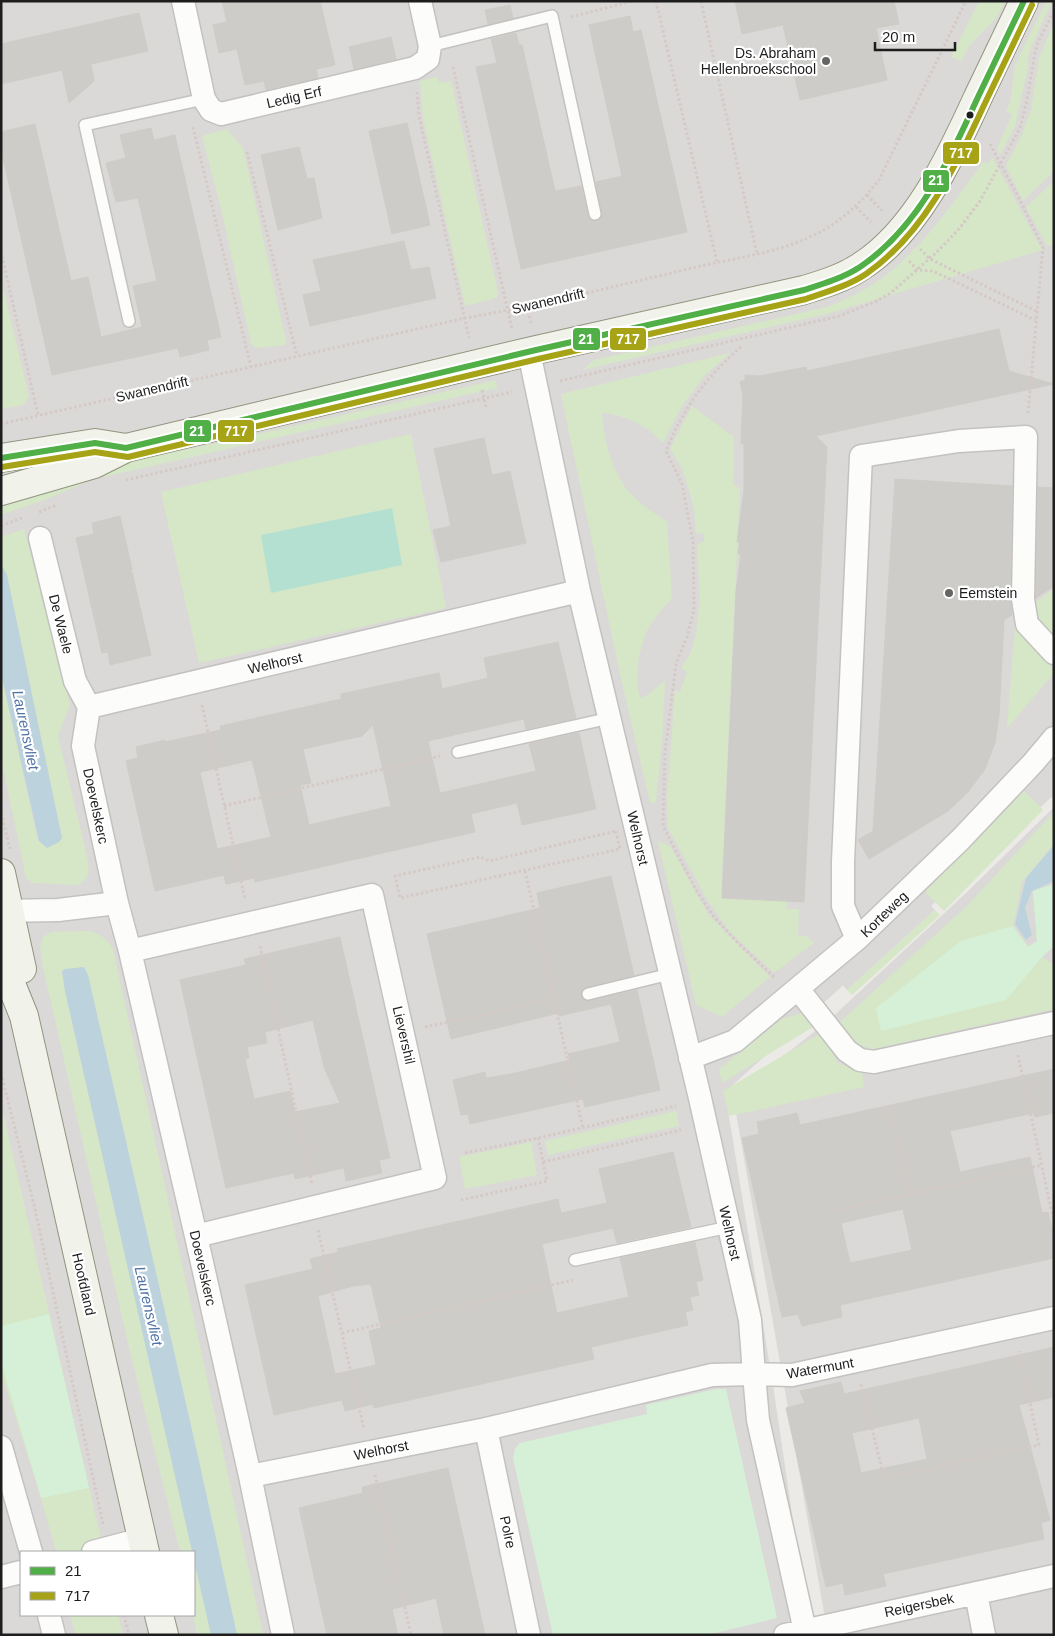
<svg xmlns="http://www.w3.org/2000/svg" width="1055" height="1636" font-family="Arial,sans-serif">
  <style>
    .residential { fill: #dbd9d7; fill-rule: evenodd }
    .religious { fill: #dad9d7 }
    .grass { fill: #d5e7c6 }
    .park { fill: #d5f0d7 }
    .pitch { fill: #b4e0d1 }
    .water { fill: #bcd3dd }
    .building { fill: #ceccc9; stroke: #cfccc7; fill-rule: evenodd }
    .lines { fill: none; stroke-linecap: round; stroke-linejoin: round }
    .lane-casing { stroke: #c3c2c0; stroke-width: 14 }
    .street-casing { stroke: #c3c2c0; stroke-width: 25 }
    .secondary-casing { stroke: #91947f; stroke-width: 30 }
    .path { stroke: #d5c9c6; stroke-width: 3; stroke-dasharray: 2.5 2.5; stroke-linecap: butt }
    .lane { stroke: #fcfcfb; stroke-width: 11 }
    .street { stroke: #fcfcfb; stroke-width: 22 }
    .secondary { stroke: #f1f2ea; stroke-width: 28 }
    .bus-1-casing { stroke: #fff; stroke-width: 10 }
    .bus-2-casing { stroke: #fff; stroke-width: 10 }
    .bus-1 { stroke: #50af46; stroke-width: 6 }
    .bus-2 { stroke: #a6a317; stroke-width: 6 }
    .poi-dot { fill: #656563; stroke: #fff; stroke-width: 2 }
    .bus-dot { fill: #1d1d1d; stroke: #fff; stroke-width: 2 }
    .labels { text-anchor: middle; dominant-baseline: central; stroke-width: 4.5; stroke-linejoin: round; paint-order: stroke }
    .poi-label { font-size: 14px; fill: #1d1d1d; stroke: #fff; text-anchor: end }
    .street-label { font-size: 14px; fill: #1d1d1d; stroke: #fff }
    .water-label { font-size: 15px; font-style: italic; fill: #5074a6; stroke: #fff }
    .line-badge { stroke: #fff; stroke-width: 2 }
    .badge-label { font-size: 14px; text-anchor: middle; font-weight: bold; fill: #fff }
  </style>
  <rect width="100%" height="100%" fill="#eceae6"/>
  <path class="residential" d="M1 1H1054V795L725 1092 773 1385 810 1635H1ZM21 1552H194V1615H21Z
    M1054 807V1635H828L733 1096 829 1020 966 893Z"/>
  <path class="religious" d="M941 457 1016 459V480L995 744 983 767 868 856 856 837 873 474Z
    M1054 756V790L1040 807 1025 791Z
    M922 896 935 910 847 990 835 976Z"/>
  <path class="grass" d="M979 1H1005L997 17 970 45 961 61 951 57Z
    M1046 1H1052L1032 45 1028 57V68L1015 126 1000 155 997 148 1012 115 1006 111 1010 103 1015 65Z
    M1054 22V171L1023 201 1006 166 1021 137 1031 110 1039 58Z
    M436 77 440 83 451 81 498 292 497 297 493 299 465 306 423 118 420 81Z
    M227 129 243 148 286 341 285 345 256 348 251 344 222 213 202 136Z
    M992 157 1042 250 830 313 582 370 594 360 827 307C846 299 865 291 881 279 922 248 954 203 983 162L988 164Z
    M1054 181V244L1047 246 1026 207Z
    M1 280 29 396 23 405 1 409Z
    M730 353 705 375 682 406 663 443C647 425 625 415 602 413 604 439 610 465 625 487 634 500 654 513 667 522L672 598C663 608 654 617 648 629 640 644 632 683 641 698L647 695 665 681 662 741 656 802 650 803 620 674 561 394Z
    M496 380 497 388 94 479 44 500 1 515V500L95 469 295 426Z
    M692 406 734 437 733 485 740 488 721 898 787 901V909H799L798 936H806L814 943 774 973 730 932 708 901 668 828 667 800 675 690 680 692 687 672 681 668C684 663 689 657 691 651 703 618 699 579 697 545L704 541V533L696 534 694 508 682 468 670 449Z
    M411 434 446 608 199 663 161 492Z
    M24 529 70 705 58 736 88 861C89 874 89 877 79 885L32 883 26 877 1 758V673L38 841 59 842 62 838 7 575 1 564V537Z
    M1054 589V637L1035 617 1033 604Z
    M1015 626 1054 669V673L1007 728Z
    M1024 791 1043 810 944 911 925 892Z
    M1054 812V844L1022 882 1013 926 1029 947 1037 942 1033 891 1054 884V946L1042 957 1054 965V1009L873 1049 856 1044 838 1024 968 905Z
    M658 841 670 846 708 914 770 977 722 1017 696 1005Z
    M935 910 940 915 852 995 847 990Z
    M89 931C101 933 107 940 113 949L263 1635H237L199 1461 88 975 62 971 65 991 193 1552H180L130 1352 43 967 40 948 43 937 52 932Z
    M801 1013 815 1021 816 1025 722 1083 719 1069 782 1019Z
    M821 1033 838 1063 862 1072 864 1087 729 1116 723 1091Z
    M1 1104 7 1130 104 1552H56L41 1498 1 1371Z
    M676 1111 679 1126 548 1155 545 1141Z
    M531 1142 537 1175 465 1189 459 1157Z
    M194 1556 209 1624 211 1635H197L193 1615Z
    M70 1615H118L123 1635H76Z"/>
  <path class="park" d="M1054 884V946L1042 957 1006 1000 881 1031 876 1008 961 941 1013 926 1028 947 1037 941 1033 891Z
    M49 1314 89 1488 41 1498 1 1362V1326Z
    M716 1389H726L777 1618 707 1635H553L513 1458 515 1449 520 1443 647 1414 646 1405Z"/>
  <path class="pitch" d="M392 508 402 565 271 593 261 535Z"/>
  <path class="water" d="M1 564 7 575 62 838 59 842 47 848 39 841 1 673Z
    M1054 845V881L1032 891 1025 908 1032 935 1026 940 1015 924 1026 878Z
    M84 967 88 975 199 1461 237 1635H211L65 991 62 971 65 969Z"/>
  <path class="building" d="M222 1H320L335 65 316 69 318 78 274 88 266 90 264 81 245 85 237 49 219 53 213 25 227 22Z
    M735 1H894L899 24 876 28 887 80 800 100 783 25 742 34Z
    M510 5 513 18 488 24 485 10Z
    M139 13 148 51 91 64 94 81 69 103 62 70 1 84V44Z
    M630 16 633 32 641 30 687 232 521 269 476 67 497 63 491 39 516 33 519 45H522L555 191 581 186 588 216 592 221H597L600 219 602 213 596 182 622 176 589 25Z
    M391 37 396 59 354 69 349 47Z
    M407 123 430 225 392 234 369 131Z
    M35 124 71 281 88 277 101 337 142 327 133 286 157 281 138 198 116 202 106 163 126 158 120 135 151 128 154 140 175 135 221 337 207 340 209 350 180 357 178 348 52 375 1 149V132Z
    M299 147 307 179 314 178 322 218 278 230 261 155Z
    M404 241 411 270 429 267 436 298 310 326 303 295 321 291 313 260Z
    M999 329 1009 371 1054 384 816 436 827 447 804 902 722 898 736 592 741 554H738L740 542H737L744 490V444H741L743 396 740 382 745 380V375L759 376 806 367 807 371Z
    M484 438 492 475 510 471 526 543 441 562 433 530 451 526 434 449Z
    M895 479 1012 486 1010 599 1012 615 1004 620 999 715 995 743 985 769 968 792 948 811 869 859 858 840 873 831Z
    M1038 487 1054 488V586L1036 598Z
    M120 516 132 569 130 572H132L151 655 110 665 108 652 102 653 76 538 94 534 92 523Z
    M558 642 576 718 526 729 524 719 428 741 440 793 536 771 529 744 579 733 596 809 522 825 517 803 471 814 475 832 255 882 254 878 226 884 224 875 155 891 126 761 138 758 136 747 165 740V742L221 730 220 726 341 699V694L439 673 442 689 488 678 484 658ZM373 725 391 806 309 825 300 785 311 783 303 749 362 736ZM252 760 271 837 217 849 200 772Z
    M611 876 634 975 586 987 581 991V995L583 999 589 1001 637 990 660 1090 585 1107 583 1099 470 1124 468 1114 461 1115 453 1080 485 1072 486 1078 511 1074 570 1060 568 1054 620 1042 611 1004 559 1016V1013L451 1039 427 934 540 908 537 893Z
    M340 937 390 1158 379 1160 382 1173 346 1181 344 1168 295 1179 294 1173 226 1188 180 980 246 965 244 959ZM313 1020 324 1067 340 1103 295 1112 290 1091 254 1099 245 1059 249 1058 247 1047 267 1043 265 1032Z
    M1054 1069V1113L1035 1117 1034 1113 950 1131 960 1172 1030 1157 1042 1213 1048 1212 1054 1237V1258L840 1305 842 1317 802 1326 798 1314 782 1317 742 1138 759 1134 757 1122 797 1113 800 1125ZM903 1209 912 1250 850 1263 841 1223Z
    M673 1152 691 1227 617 1243 613 1228 542 1244 557 1313 629 1297 620 1258 695 1242 703 1280 696 1282 699 1295 690 1297 693 1310 685 1312 688 1325 591 1347 594 1359 374 1408 373 1404 345 1411 342 1400 274 1415 245 1285 313 1269 310 1259 339 1252 337 1249 437 1226 558 1199 561 1213 607 1203 599 1169ZM371 1284 381 1328 369 1331 376 1365 335 1374 318 1296 353 1286Z
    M1054 1347V1397L1019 1405 1050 1520 1041 1523 1044 1539 883 1574 886 1586 845 1595 843 1583 826 1587 786 1408 805 1403 800 1391 841 1382 844 1394ZM919 1418 927 1459 861 1473 852 1433Z
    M448 1468 485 1635H444L436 1598 392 1609 398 1635H327L299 1508 363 1493 362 1487Z"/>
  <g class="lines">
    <g class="lane-casing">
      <path id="lane" d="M430 46 552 16 595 214
        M129 321 85 125 204 99
        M458 752 610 718
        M588 994 670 974
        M575 1260 729 1227"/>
    </g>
    <g class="street-casing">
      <path id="street" d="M183 1 204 99 211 110 221 114 415 68 428 59 430 46 420 1
        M40 538 75 681 89 707
        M89 707 83 746 117 903 130 951 196 1236 250 1476 283 1635
        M89 707 579 591
        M1 911 58 910 117 903
        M857 939 843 906V862L861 456 959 441 1026 437 1023 599 1027 624 1054 653
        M130 951 372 895 435 1178 196 1236
        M798 989 847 1051 860 1060 874 1062 1054 1023
        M690 1058 735 1041 857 939 960 840 1033 763 1054 738
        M486 1429 529 1635
        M1 1447 31 1552
        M250 1476 486 1429 712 1375 754 1374 750 1320 700 1098 579 591 529 352
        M93 1552 142 1539
        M1 1577 21 1572
        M976 1593 984 1635
        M49 1615 54 1635
        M805 1631 758 1420 754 1374 792 1375 1054 1318
        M785 1635 1054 1576"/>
    </g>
    <g class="secondary-casing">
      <path id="secondary" d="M1 458 95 443 126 448
        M1 491 94 464 126 448 536 350 804 290C824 284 843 278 860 267 917 231 951 156 978 97 993 65 1009 33 1024 1
        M1 873 22 969
        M1 947 9 979 24 1016 145 1552
        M159 1615 164 1635"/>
    </g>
    <path class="path" d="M656 1 717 262
      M701 1 757 254
      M571 17 633 1
      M453 67 512 329
      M417 92 419 116 469 338
      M193 127 251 367
      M990 144 1023 206 1043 248 1028 413
      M247 152 297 356
      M867 195 882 211
      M856 207 871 222
      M920 249 930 259 1036 311
      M1 251 38 415
      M909 261 917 270 933 271 1035 320
      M527 306 531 323
      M741 347C719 366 697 390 683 416 676 427 671 439 666 451L682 484 693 541 694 610 687 637 676 664 665 752 663 826 696 890 714 917 738 943 774 977
      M560 381 839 316 877 301 892 292 939 250 959 229 980 201 1020 128 1027 100 1034 58 1038 42 1054 11
      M482 390 486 407
      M1 424 465 318C541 305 616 286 692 268 734 258 781 253 820 232 844 219 862 201 879 180L966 1
      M126 480 512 392
      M39 512 57 505
      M1 526 24 517
      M202 705 245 899
      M224 806 440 756
      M1 813 10 849
      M616 831 620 849 400 898 395 876 480 857 489 861Z
      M525 871 583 1128
      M260 946 312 1184
      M425 1027 553 999
      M1018 1055 1054 1223
      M1 1073 35 1209 103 1524
      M882 1111 891 1116 912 1195
      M465 1153 538 1138 676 1106
      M543 1162 681 1130
      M461 1200 547 1181 538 1138
      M837 1210 1042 1165
      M318 1230 364 1429
      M342 1333 573 1280
      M861 1384 884 1478 1039 1445 1019 1351
      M375 1475 411 1635
      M124 1615 129 1635"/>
    <use href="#lane" class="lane"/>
    <use href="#street" class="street"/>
    <use href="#secondary" class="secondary"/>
    <g class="bus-1-casing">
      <path id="bus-1" d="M1 458 95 443 126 448 536 350 804 290C823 284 843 278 860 267 919 227 949 160 978 97 993 65 1009 33 1024 1"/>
    </g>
    <g class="bus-2-casing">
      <path id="bus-2" d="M2 467 95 452 128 457 538 359 806 299C826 292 848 286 866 274 925 233 956 165 986 101 1001 69 1017 37 1032 5"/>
    </g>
    <use href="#bus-1" class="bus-1"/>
    <use href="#bus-2" class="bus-2"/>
  </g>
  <g class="poi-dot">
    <circle cx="826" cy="61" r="5"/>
    <circle cx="949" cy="593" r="5"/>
  </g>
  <circle class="bus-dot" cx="970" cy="115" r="4.5"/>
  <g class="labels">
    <g class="poi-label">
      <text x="816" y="53">Ds. Abraham<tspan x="816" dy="16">Hellenbroekschool</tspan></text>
      <text x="959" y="593" text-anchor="start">Eemstein</text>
    </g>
    <g class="street-label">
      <text transform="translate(294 97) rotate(-13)">Ledig Erf</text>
      <text transform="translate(548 301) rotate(-13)">Swanendrift</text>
      <text transform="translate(152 389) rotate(-13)">Swanendrift</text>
      <text transform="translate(61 624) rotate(76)">De Waele</text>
      <text transform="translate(275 663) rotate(-13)">Welhorst</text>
      <text transform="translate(96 806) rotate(78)">Doevelskerc</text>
      <text transform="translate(638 838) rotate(77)">Welhorst</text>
      <text transform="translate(884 914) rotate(-44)">Korteweg</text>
      <text transform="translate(404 1035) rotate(77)">Lievershil</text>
      <text transform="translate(730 1233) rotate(77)">Welhorst</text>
      <text transform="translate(203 1268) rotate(77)">Doevelskerc</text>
      <text transform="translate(84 1284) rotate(77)">Hoofdland</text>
      <text transform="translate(820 1368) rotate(-10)">Watermunt</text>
      <text transform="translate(381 1450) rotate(-11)">Welhorst</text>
      <text transform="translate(508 1532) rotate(78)">Polre</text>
      <text transform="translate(919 1605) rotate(-12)">Reigersbek</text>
    </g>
    <g class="water-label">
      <text transform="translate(26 730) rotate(78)">Laurensvliet</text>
      <text transform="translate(149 1306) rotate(77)">Laurensvliet</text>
    </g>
  </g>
  <g class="line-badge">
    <rect x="942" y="141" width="38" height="24" rx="5" fill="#a6a317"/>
    <rect x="922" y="169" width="28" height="24" rx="5" fill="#50af46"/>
    <rect x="572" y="327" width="29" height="24" rx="5" fill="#50af46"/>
    <rect x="609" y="327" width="38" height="24" rx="5" fill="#a6a317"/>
    <rect x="183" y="419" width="29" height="24" rx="5" fill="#50af46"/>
    <rect x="217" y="419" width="38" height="24" rx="5" fill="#a6a317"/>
  </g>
  <g class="badge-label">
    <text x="961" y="158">717</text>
    <text x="936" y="185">21</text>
    <text x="586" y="344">21</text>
    <text x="628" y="344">717</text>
    <text x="197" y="436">21</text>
    <text x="236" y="436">717</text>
  </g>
  <rect width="1055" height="1636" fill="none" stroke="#1d1d1d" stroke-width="5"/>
  <rect x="20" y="1551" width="175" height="65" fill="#ffffff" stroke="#a5a5a5"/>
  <rect x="30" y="1567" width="25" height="8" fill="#50af46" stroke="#a5a5a5"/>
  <text x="65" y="1576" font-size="15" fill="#1d1d1d">21</text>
  <rect x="30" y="1592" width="25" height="8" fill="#a6a317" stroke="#a5a5a5"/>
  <text x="65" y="1601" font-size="15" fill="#1d1d1d">717</text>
  <path d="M875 42v8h80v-8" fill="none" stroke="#1d1d1d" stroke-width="2.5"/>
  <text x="882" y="42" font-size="15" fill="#1d1d1d" stroke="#ffffff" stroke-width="4" paint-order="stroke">20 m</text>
</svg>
